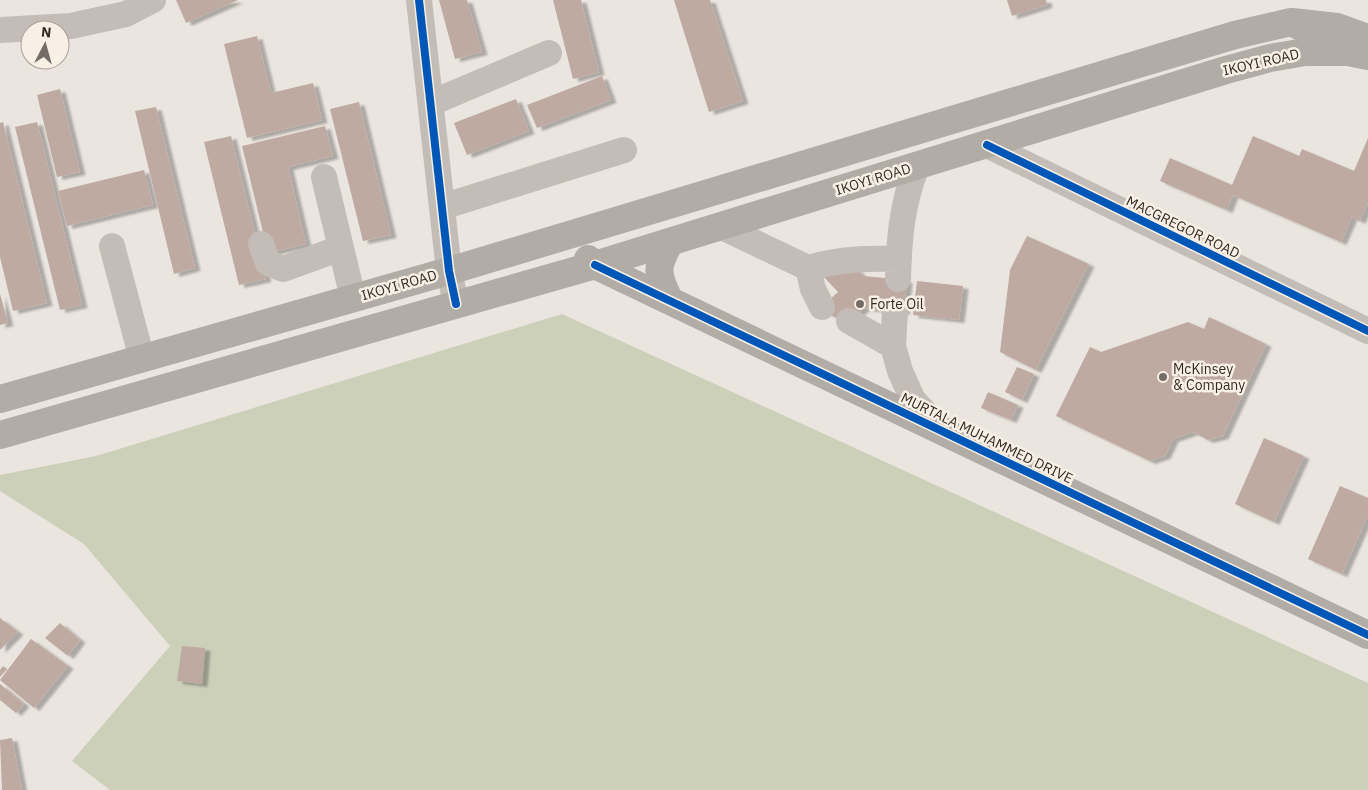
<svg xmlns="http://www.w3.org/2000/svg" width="1368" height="790" font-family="'IBM Plex Sans',sans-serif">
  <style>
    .green { fill: #ccd0b9 }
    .building { fill: #beaaa1; filter: url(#shadow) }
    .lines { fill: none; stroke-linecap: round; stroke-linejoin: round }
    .minor { stroke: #c4bdb7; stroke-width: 26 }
    .major { stroke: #b2aca7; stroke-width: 28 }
    .cycleway-casing { stroke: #f9f0e5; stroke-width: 11 }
    .cycleway { stroke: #0057b8; stroke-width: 8 }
    .poi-dot { fill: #746c67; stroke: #f9f0e5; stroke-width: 2 }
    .labels { text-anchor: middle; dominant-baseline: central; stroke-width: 5; stroke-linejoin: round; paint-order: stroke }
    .street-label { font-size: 14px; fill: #342b26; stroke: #f9f0e5 }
    .poi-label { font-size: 14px; fill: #342b26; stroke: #f9f0e5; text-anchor: start }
  </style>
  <defs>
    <filter id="shadow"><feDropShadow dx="5.5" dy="3" stdDeviation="1" flood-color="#0004"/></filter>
  </defs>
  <rect width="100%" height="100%" fill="#ebe5df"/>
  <path class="green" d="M562 314 1368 683V790H110L72 761 170 646 84 544 0 491V475L96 456Z"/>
  <path class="building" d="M176 0H238L186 23Z
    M439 0H467L482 52 455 59Z
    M553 0H581L599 72 573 79Z
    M674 0H710L743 101 709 112Z
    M1007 0H1046L1047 5 1012 16Z
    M257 36 271 93 313 83 322 120 247 138 224 44Z
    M602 76 611 100 537 128 527 105Z
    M60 89 80 172 57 177 37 95Z
    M516 99 529 131 467 155 454 123Z
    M359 102 391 235 363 241 330 109Z
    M156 107 195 268 174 274 135 111Z
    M3 122 47 303 13 311 0 257V123Z
    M37 122 82 305 60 310 15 127Z
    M325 126 333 156 288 167 306 244 268 253 242 146Z
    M231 136 266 279 239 285 204 142Z
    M1253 136 1299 156 1302 149 1354 171 1368 138V202L1360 221 1352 217 1341 242 1233 195 1227 210 1160 181 1170 158 1232 185Z
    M144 170 153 205 67 226 58 191Z
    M1027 236 1089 264 1036 370 1000 352 1010 270Z
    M851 264 863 276 907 280 904 312 864 308 847 323 819 309 838 292 821 274Z
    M917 281 963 286 959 320 913 315Z
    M0 294 8 323 0 325Z
    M1209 317 1266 344 1223 436 1208 440 1193 432 1173 439 1165 456 1150 461 1056 416 1090 347 1101 352 1188 322 1204 329Z
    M1017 367 1034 374 1022 400 1005 392Z
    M988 392 1018 405 1011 420 981 408Z
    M1264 438 1304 456 1274 522 1235 504Z
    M1340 486 1368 498V515L1342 574 1308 559Z
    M0 618 18 632 0 650Z
    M60 623 80 640 68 656 45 638Z
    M31 639 68 666 34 708 0 680Z
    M182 646 205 648 202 684 177 681Z
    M3 666 7 669 0 677V670Z
    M0 684 24 704 16 713 0 700Z
    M12 738 22 790H2L0 740Z"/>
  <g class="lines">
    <path class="minor" d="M419 0 449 271 456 304
      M0 30 71 26 126 14 153 0
      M431 103 549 53
      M987 145 1368 331
      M324 177 353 298
      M442 207 624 150
      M720 226 808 268 813 289 822 307
      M261 244 268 263 283 269 341 248
      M112 246 142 359
      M808 268C839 259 867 258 899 259
      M898 279C899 239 902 203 917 166
      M895 311 893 346 900 371 913 400 941 429
      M849 321 893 346"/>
    <path class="major" d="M1292 22 1337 27 1368 38
      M1305 52H1348L1368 56
      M588 259 595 265 1368 635
      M669 299C656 273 656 267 670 242
      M0 399 449 271 1235 35 1291 22 1311 32 1310 43 1305 52 1270 58 1226 70 595 265 0 435"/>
    <g class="cycleway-casing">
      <path id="cycleway" d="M419 0 449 271 456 304
        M987 145 1368 331
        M595 265 1368 635"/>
    </g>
    <use href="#cycleway" class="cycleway"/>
  </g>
  <g class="poi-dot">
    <circle cx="860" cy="304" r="5"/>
    <circle cx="1163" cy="377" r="5"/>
  </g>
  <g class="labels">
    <g class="street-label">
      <text transform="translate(1261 62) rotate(-13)">IKOYI ROAD</text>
      <text transform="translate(873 179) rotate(-17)">IKOYI ROAD</text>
      <text transform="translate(1183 227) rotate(26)">MACGREGOR ROAD</text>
      <text transform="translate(399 285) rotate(-16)">IKOYI ROAD</text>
      <text transform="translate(987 438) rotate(26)">MURTALA MUHAMMED DRIVE</text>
    </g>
    <g class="poi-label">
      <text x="870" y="304">Forte Oil</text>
      <text x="1173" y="369">McKinsey<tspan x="1173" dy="16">&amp; Company</tspan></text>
    </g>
  </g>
  <g transform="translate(45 45) rotate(6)"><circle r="24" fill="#f9f0e5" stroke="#aaa199"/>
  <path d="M0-4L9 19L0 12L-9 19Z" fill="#746c67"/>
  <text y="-8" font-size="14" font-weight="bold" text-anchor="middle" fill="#342b26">N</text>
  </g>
</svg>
